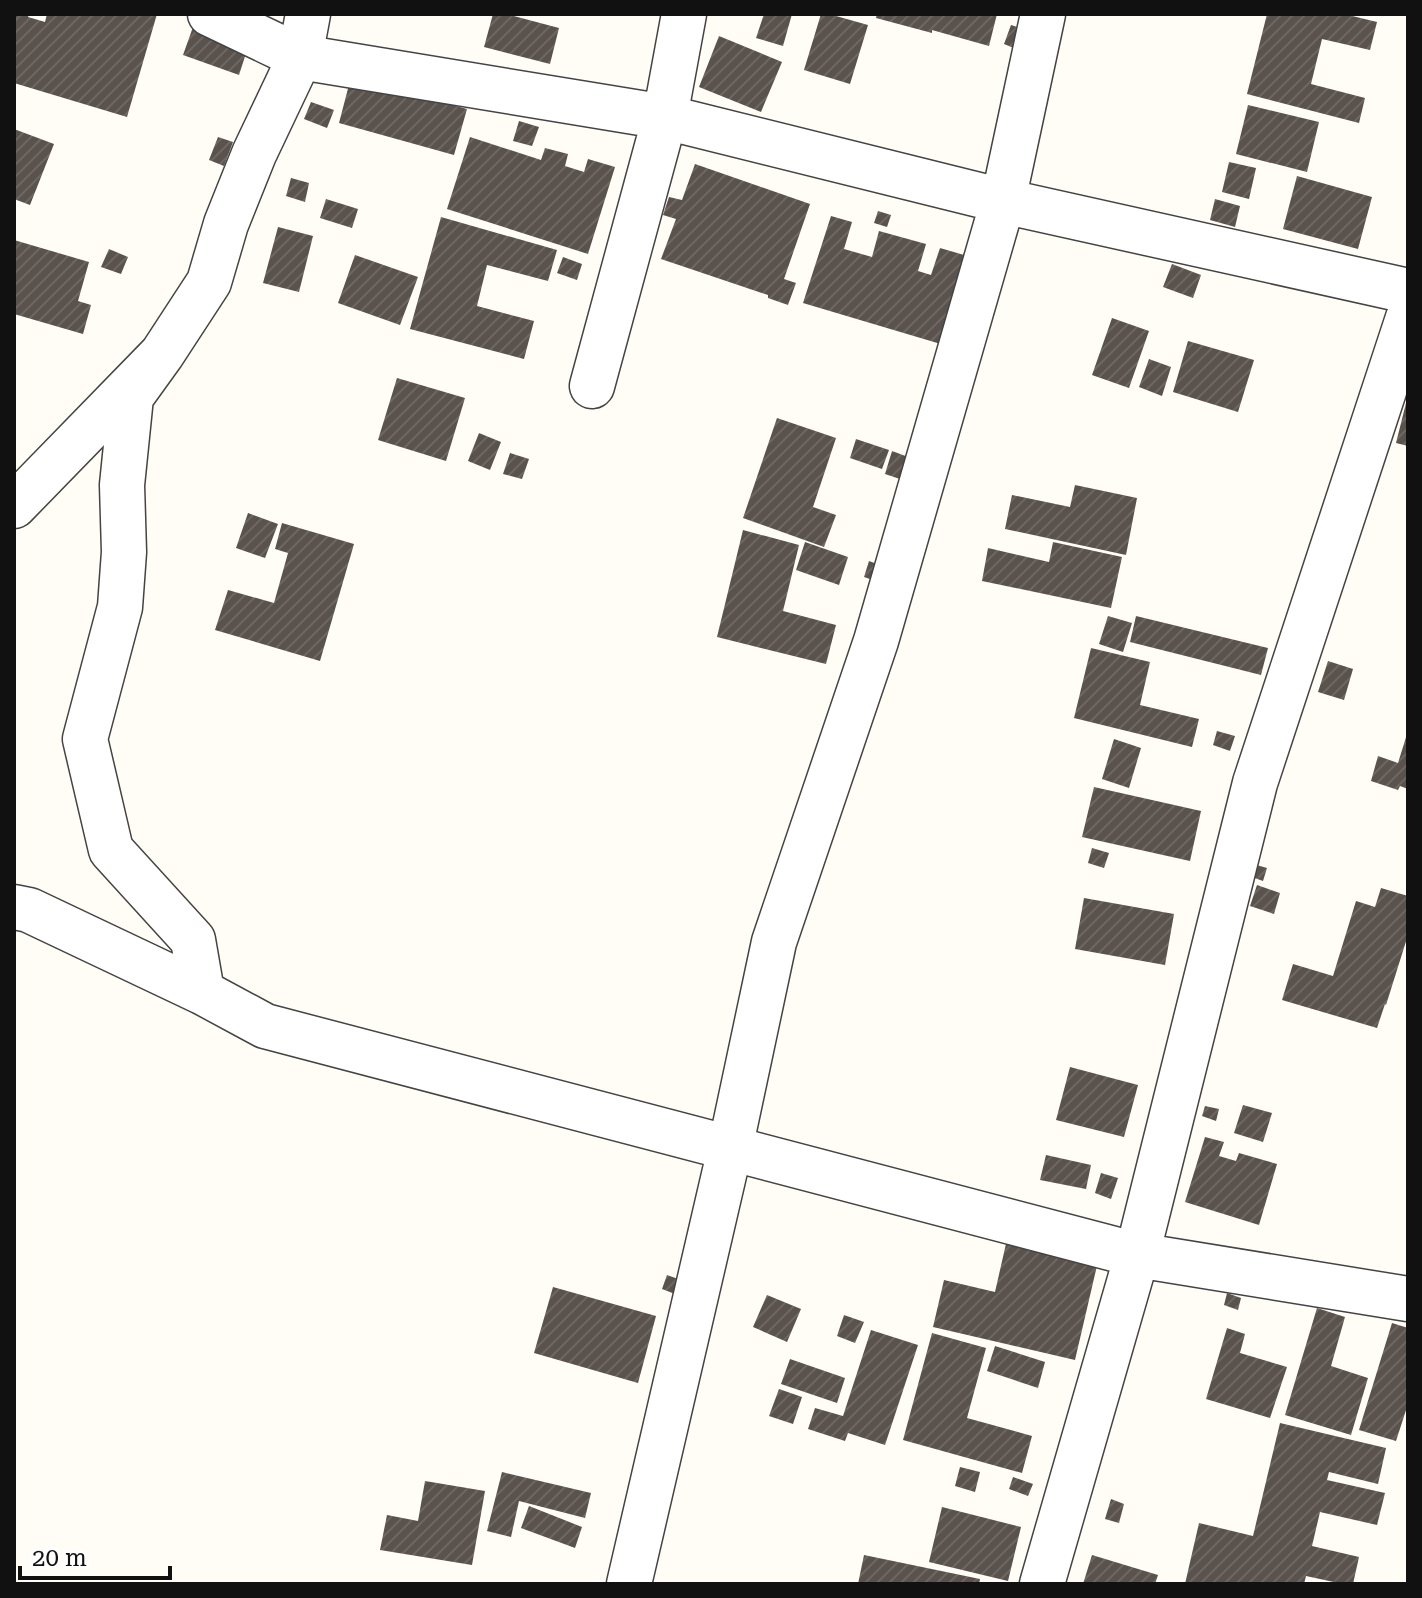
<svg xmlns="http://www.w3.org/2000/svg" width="1422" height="1598" font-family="'Roboto Serif',serif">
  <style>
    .building { fill: url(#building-hatch) }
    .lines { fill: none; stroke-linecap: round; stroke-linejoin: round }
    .minor-casing { stroke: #444; stroke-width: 47 }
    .minor { stroke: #fff; stroke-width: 44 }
  </style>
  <defs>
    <pattern id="building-hatch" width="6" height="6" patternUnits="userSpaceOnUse" patternTransform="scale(2)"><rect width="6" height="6" fill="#5a524d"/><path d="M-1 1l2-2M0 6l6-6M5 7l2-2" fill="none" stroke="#6d6662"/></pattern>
  </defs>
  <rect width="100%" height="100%" fill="#fffdf5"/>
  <path class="building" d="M14 14H29L28 17 45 22 47 14H157L127 117 14 83Z
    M493 14H506L559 28 550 64 484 47Z
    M764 14H792L783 46 756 38Z
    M821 14H829L868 25 850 84 804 70Z
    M877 14H997L989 46 932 30V33L876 18Z
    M1267 14H1344L1377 22 1370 50 1322 39 1311 84 1365 98 1359 123 1247 94Z
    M1011 25 1029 31 1021 51 1004 44Z
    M193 27 248 47 239 75 183 55Z
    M719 36 782 62 761 112 699 87Z
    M351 77 467 109 454 155 339 123Z
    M311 102 334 110 327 128 304 119Z
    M1248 105 1319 122 1307 172 1236 154Z
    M519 121 539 127 532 146 513 141Z
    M14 129 54 144 30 205 14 199Z
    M218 137 233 142 224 166 209 160Z
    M470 137 541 160 545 148 568 154 565 166 584 172 588 159 615 167 588 254 447 209Z
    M1229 162 1256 168 1249 199 1222 192Z
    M695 164 810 204 784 279 796 283 788 305 768 298V295L661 259 676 219 663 215 669 197 682 200Z
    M1297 176 1372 197 1358 249 1283 229Z
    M291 178 309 183 305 202 286 196Z
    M326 199 358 209 352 228 320 218Z
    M1215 199 1240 206 1235 227 1210 220Z
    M878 211 891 215 887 227 874 223Z
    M831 216 852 222 844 249 872 257 879 231 926 244 918 271 931 275 940 248 971 257 944 345 803 303Z
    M441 217 557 250 548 281 487 265 477 306 534 321 524 359 410 329Z
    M278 227 313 236 299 292 263 283Z
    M14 240 89 262 78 301 91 305 83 334 14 314Z
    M109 249 128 257 121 274 101 267Z
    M355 255 418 277 400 325 338 303Z
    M563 257 582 264 577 280 557 273Z
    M1172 264 1201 275 1193 298 1163 287Z
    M1112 318 1149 331 1129 388 1092 375Z
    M1188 341 1254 360 1238 412 1173 392Z
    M1149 359 1171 367 1162 396 1139 387Z
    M397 378 465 398 446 461 378 440Z
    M1407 399H1408V446L1396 443Z
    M777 418 836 438 813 507 836 515 824 547 743 518Z
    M479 433 501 442 490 470 468 461Z
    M856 439 889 450 882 469 850 458Z
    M892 451 911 458 903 480 885 474Z
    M510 453 529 459 522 479 503 474Z
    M1075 485 1137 498 1126 555 1005 529 1012 495 1070 507Z
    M248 513 278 524 265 558 236 548Z
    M282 523 354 544 320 661 215 630 228 590 274 603 288 553 275 549Z
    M743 530 799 545 783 611 836 625 826 664 717 637Z
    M805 542 848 557 839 585 796 570Z
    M1053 542 1122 557 1111 608 982 581 988 548 1049 562Z
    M869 561 885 567 879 582 864 577Z
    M1108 616 1132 623 1123 652 1099 644Z
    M1136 616 1268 648 1261 675 1130 642Z
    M1091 648 1150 662 1140 705 1199 719 1192 747 1074 718Z
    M1328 661 1353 669 1344 700 1318 692Z
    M1217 731 1235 736 1230 751 1213 745Z
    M1407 734 1408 789 1400 786 1398 790 1371 781 1378 756 1398 763Z
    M1114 739 1141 748 1129 788 1102 779Z
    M1094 787 1201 811 1190 861 1082 837Z
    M1092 848 1109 853 1104 868 1088 863Z
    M1253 864 1267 868 1263 881 1249 876Z
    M1257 885 1280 893 1274 914 1250 906Z
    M1381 888 1408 896 1407 917 1408 935 1386 1005 1385 1004 1377 1028 1282 1000 1293 964 1333 976 1356 901 1375 907Z
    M1084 898 1174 914 1165 965 1075 949Z
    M1070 1067 1138 1085 1124 1137 1056 1120Z
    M1243 1105 1272 1113 1263 1142 1234 1133Z
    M1205 1106 1219 1109 1216 1121 1202 1116Z
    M1205 1137 1224 1142 1219 1156 1236 1161 1239 1153 1277 1164 1259 1225 1185 1202Z
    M1046 1155 1091 1165 1086 1189 1040 1180Z
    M1101 1173 1118 1178 1111 1199 1095 1193Z
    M1008 1235 1099 1257 1075 1360 933 1327 944 1280 995 1292Z
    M667 1275 681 1280 675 1294 662 1289Z
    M553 1287 656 1316 638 1383 534 1353Z
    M1227 1293 1241 1298 1238 1310 1224 1305Z
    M767 1295 801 1309 787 1342 753 1327Z
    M1317 1308 1345 1317 1331 1366 1368 1378 1351 1435 1285 1415Z
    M844 1315 864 1322 855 1343 837 1336Z
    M1392 1323 1408 1328V1404L1396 1441 1359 1430Z
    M1227 1328 1245 1334 1240 1353 1287 1367 1270 1418 1206 1399Z
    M871 1330 918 1345 885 1445 848 1433 845 1441 808 1429 815 1408 843 1416Z
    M932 1333 986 1348 967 1418 1032 1436 1022 1473 903 1440Z
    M995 1346 1045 1362 1038 1388 987 1371Z
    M790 1359 845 1378 837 1403 781 1384Z
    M779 1389 802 1397 793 1424 769 1416Z
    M1280 1423 1386 1448 1378 1484 1329 1472 1327 1480 1385 1493 1377 1525 1320 1512 1312 1546 1359 1557 1353 1584H1343L1306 1576 1304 1584H1185L1199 1523 1253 1536Z
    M960 1467 980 1472 975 1492 955 1486Z
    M502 1472 591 1493 585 1518 519 1501 511 1537 487 1531Z
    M1013 1477 1033 1484 1028 1496 1009 1489Z
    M425 1481 485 1491 472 1565 380 1550 387 1515 418 1521Z
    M1111 1499 1124 1504 1119 1523 1105 1519Z
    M529 1506 582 1527 575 1548 521 1528Z
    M942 1507 1021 1527 1008 1581 929 1562Z
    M864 1555 980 1579 979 1584H858Z
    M1092 1555 1158 1575 1155 1584H1083Z"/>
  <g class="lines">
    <g class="minor-casing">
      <path id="minor" d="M210 14 300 57 665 117 1003 201 1408 291
        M162 354 131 397 122 485 124 552 120 607 85 739 111 850 193 940 202 992 265 1026 1137 1255 1408 1299
        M592 386 665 117 684 14
        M14 506 162 354 209 282 226 224 254 154 300 57 308 14
        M14 907 29 910 202 992
        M629 1584 730 1149 774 942 876 641 1003 201 1043 14
        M1042 1584 1137 1255 1255 783 1408 318"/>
    </g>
    <use href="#minor" class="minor"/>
  </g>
  <rect width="1422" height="1598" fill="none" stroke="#111111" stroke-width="32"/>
  <path d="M20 1566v12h150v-12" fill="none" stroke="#111111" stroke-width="4"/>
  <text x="32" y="1566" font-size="24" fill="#111111" stroke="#ffffff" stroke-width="6" paint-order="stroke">20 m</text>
</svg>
